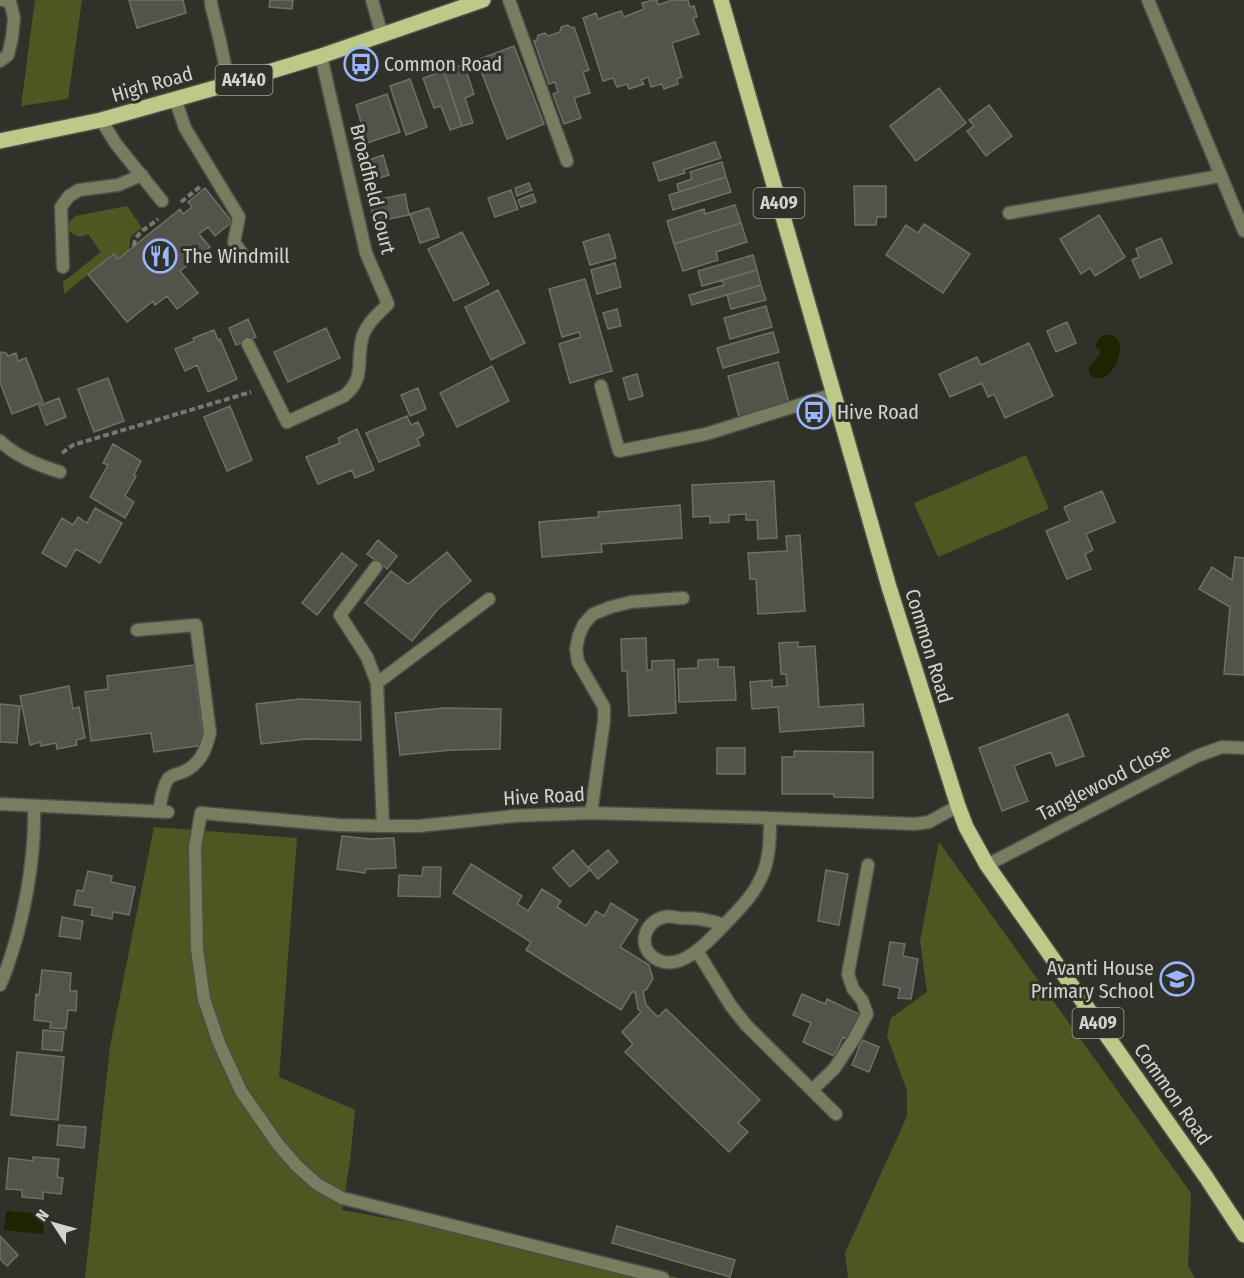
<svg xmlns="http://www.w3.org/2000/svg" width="1244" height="1278" font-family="'Fira Sans Condensed',sans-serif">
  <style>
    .green { fill: #4e5722 }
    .water { fill: #1e2300 }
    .building { fill: #52544b; stroke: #6e7067; stroke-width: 1.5 }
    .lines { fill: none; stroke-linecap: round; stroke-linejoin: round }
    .service-casing { stroke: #4d4f47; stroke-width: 15 }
    .minor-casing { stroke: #4d4f47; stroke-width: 15 }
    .primary-casing { stroke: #4d4f47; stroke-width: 18 }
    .path { stroke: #767871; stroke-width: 4; stroke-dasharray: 6 3; stroke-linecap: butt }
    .service { stroke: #777d5f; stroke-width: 12 }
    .minor { stroke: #777d5f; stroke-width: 12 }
    .primary { stroke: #bcc989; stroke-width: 15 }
    .labels { text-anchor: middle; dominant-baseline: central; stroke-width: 6; stroke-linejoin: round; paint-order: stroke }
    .shield { fill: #303229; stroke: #a1a39c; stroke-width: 1.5 }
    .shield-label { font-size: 18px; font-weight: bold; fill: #d2d3ce }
    .poi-label { font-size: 20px; fill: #d2d3ce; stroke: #303229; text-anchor: start }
    .street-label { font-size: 20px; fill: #d2d3ce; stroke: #303229 }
  </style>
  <rect width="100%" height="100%" fill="#303229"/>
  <path class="green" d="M35 0H82L68 99 21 106Z
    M127 206 142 228 131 236 129 250 118 259 113 254 64 294 63 282 101 252 88 234C80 239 74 236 68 229L69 222 75 216Z
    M1026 455 1049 509 938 557 914 503Z
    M154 827 297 838 279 1077 355 1110 350 1161 342 1210 605 1258 679 1278H85L110 1046Z
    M939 842 1191 1193 1188 1266 1195 1278H848L845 1253 907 1116V1091L887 1036 891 1018 927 992 920 941Z"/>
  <path class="water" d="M1103 335C1135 330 1115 384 1096 378 1090 377 1089 372 1089 367L1100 355V348L1096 349C1096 343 1098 340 1103 335Z
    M6 1211 45 1214 43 1234 4 1230Z"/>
  <path class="building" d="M129 0H183L186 13 137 28Z
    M270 0H293L292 9 269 7Z
    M653 0H657L658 5 672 0H688L690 7 694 6 697 17 693 18 699 34 672 43 682 77 677 79 678 84 664 89 662 84 651 87 648 77 641 80 644 84 629 89 627 84 617 87 613 78 603 81 583 18 596 13 598 19 621 11 624 17 644 9 642 3Z
    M567 25 572 28 574 27 589 70 583 72 590 93 574 98 581 118 564 124 553 94 558 92 555 82 549 84 534 41 537 40 538 35 545 33 548 36 560 32 561 27Z
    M514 46 544 124 507 139 477 60Z
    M464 64 474 94 465 98 473 123 462 126 444 71Z
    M444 71 462 126 450 130 441 106 434 108 423 78Z
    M410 79 427 127 406 135 390 86Z
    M939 88 966 123 916 161 890 126Z
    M387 94 400 132 367 143 356 105Z
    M989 105 1012 136 986 156 967 131 974 126 969 120Z
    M715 142 721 158 683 170 685 173 659 181 653 163Z
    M383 155 389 175 370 181 363 162Z
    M722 162 726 177 679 192 677 184 692 179 690 172Z
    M726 177 731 192 673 210 669 195Z
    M529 183 532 190 517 196 515 188Z
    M854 186H886V217H877L876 225H855Z
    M205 188 232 222 215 236 208 227 199 234 210 247 180 271 198 293 177 309 167 296 155 305 153 301 127 322 88 274 114 254 118 259 180 209 183 214 192 207 188 202Z
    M511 190 518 209 495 217 488 198Z
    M405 194 409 215 374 222 370 201Z
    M533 194 536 202 521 207 518 200Z
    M735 205 741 223 674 244 667 221 704 209 705 214Z
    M429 208 439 237 420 243 410 214Z
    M1099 215 1125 257 1095 276 1090 268 1081 274 1060 239Z
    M741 223 747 242 716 252 718 260 683 271 674 244Z
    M924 224 970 254 943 293 886 255 906 225 918 233Z
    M462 232 489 284 454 301 428 249Z
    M609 234 616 258 590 265 583 242Z
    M1161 238 1172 263 1140 278 1132 260 1139 257 1136 249Z
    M753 255 757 270 702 286 698 271Z
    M615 263 621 287 597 294 591 270Z
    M757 270 761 285 692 305 689 295 724 285 722 280Z
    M585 279 612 371 570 383 559 344 581 337 579 332 562 337 549 289Z
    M761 285 766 300 731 309 727 295Z
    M498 290 525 343 491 360 465 307Z
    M766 306 772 327 730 339 724 318Z
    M617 309 621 326 608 329 603 313Z
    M248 319 256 337 236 345 229 328Z
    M1067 322 1076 343 1056 352 1047 331Z
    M326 328 340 358 288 382 274 352Z
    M214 330 218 340 220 339 237 379 208 392 197 365 185 371 175 349 194 341 193 338Z
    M773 332 779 352 723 368 717 348Z
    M1029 343 1053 396 1005 418 994 394 988 397 982 383 950 397 939 374 977 357 981 365Z
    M0 352 6 353 8 356 16 353 18 361 26 358 43 402 12 414 0 382Z
    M778 362 789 403 739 417 728 376Z
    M492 366 509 401 457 427 440 393Z
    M637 374 643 396 629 400 623 378Z
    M108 378 124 421 94 432 78 389Z
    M418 388 426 409 410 416 401 395Z
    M59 398 66 417 46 425 39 406Z
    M230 406 252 460 227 471 204 417Z
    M407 416 411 425 418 422 424 435 417 439 420 445 379 462 366 433Z
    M357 429 374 470 355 478 352 470 318 484 306 457 340 443 338 438Z
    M113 444 141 461 134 475 136 476 125 496 134 502 125 518 90 497 108 465 103 463Z
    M774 481 777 538 758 539 757 520H746V514L729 515V522L710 523V516L693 517 692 485Z
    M1102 491 1115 522 1086 534 1093 550 1085 554 1091 569 1067 579 1046 531 1070 521 1064 507Z
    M680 505 682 538 601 544 602 552 542 557 539 522 599 517 598 512Z
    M95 508 122 523 100 563 76 549 66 567 42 553 62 518 73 525 78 517 87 523Z
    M800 535 805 611 758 614 756 579H750L748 553 787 551 786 536Z
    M378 540 397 556 387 569 367 554Z
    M447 552 471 581 438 609 412 641 365 603 391 571 408 584Z
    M342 553 357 565 317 615 302 603Z
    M1235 557 1244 558V675L1224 674 1230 607 1199 589 1212 567 1232 580Z
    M646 638 647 670H652V661L674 660 676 713 629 716 627 671H622L621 639Z
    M798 642V647L815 646 819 707 863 704 864 726 780 732 778 707 752 709 750 682 772 680V687L787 686 786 674H781L779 643Z
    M718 659V667H734L736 700 679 702 678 669 698 668V660Z
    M194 665 204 745 154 752 151 733 91 741 85 692 108 689 107 676Z
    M69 686 73 709 79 707 85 738 76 740 77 745 57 749 56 743 41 746 40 742 30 745 20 696Z
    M301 699 360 702 361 740 306 739 261 744 256 704Z
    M0 704 20 706 17 743 0 742Z
    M444 708 501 709 500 749 452 750 400 755 395 713Z
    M1068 714 1084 756 1056 766 1051 752 1014 766 1028 801 1002 811 979 748Z
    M717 748H745V774H717Z
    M794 751 873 752V798L834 797V794H782V757H794Z
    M342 836 370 839 394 838 396 868 366 869 365 873 337 869Z
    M573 850 590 870 570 887 553 868Z
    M608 850 618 862 598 879 588 867Z
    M471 864 522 896 517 904 528 911 542 889 561 901 557 907 586 926 596 911 604 916 611 903 638 920 620 947 649 965 653 979 646 990 643 991 646 1005 658 1017 666 1009 760 1100 738 1123 748 1132 729 1152 625 1052 633 1044 622 1032 641 1012 638 1009 635 992H632L621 1010 526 950 531 942 453 893Z
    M423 867H441L440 897 398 896 399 875 422 876Z
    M826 870 848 874 839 925 818 921Z
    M88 871 112 876 111 882 135 887 129 915 113 912 112 919 91 915 93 908 74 905 77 890 83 891Z
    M62 917 83 921 80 939 59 936Z
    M890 942 905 944 903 956 918 959 911 999 898 998 900 988 883 985Z
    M42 970 71 973 70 991H77L76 1011 68 1010 66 1029 50 1028 51 1022 34 1020 36 994 39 995Z
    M802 994 825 1004 827 999 861 1015 849 1040 843 1037 834 1056 803 1042 811 1023 793 1015Z
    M43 1030 64 1032 62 1051 42 1049Z
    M862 1040 879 1047 869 1072 852 1065Z
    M17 1052 64 1057 58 1120 11 1115Z
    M59 1125 86 1127 84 1148 57 1145Z
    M33 1157 59 1159 57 1177 63 1178 61 1194 43 1192V1199L22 1197V1190L6 1189 9 1158 33 1161Z
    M617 1226 735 1260 730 1277 612 1243Z
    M0 1236 18 1255 7 1266 0 1259Z"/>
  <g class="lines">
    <g class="service-casing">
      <path id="service" d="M211 0V4L220 41 229 84
        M372 0 382 35
        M509 0 567 161
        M0 61 8 55 12 38 14 18 10 2 3 0
        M175 99 185 128 239 217 234 242 246 259
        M101 120 116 144 162 201
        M1009 213 1220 176
        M63 267 61 207 69 196 79 190 118 185 142 175
        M248 344 287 422
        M601 386 619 451 706 434 834 394
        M376 567 340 615 367 657 377 683 489 599
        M137 630 196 625 210 733C206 749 201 763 185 771 179 774 172 774 168 779 162 788 161 801 159 811
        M201 813 195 847 197 949 204 999 219 1043 241 1091 277 1143 296 1165 317 1184 342 1198 663 1278
        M723 925C708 919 696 918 679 918 675 917 669 916 665 917 643 921 636 949 658 960 683 972 711 938 726 923 739 909 752 897 760 880 770 861 770 839 770 818
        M697 951 731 1006 747 1026 836 1114
        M812 1090 834 1069 854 1039 867 1014 862 1000 853 989 848 974 868 865"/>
    </g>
    <g class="minor-casing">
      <path id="minor" d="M1148 0 1244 231
        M287 422 344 396C366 378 356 362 362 339 365 325 378 314 388 304L366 253 321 56
        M0 441C17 457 38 465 60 472
        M377 683 383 826
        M0 804 168 812
        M201 813 339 825 383 826H419L514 816 591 813 770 818 915 824 929 822 958 806
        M591 813 604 721V707L578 662 576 649 579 635 584 624 593 614 611 607 631 602 683 598
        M987 865 1197 756 1222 747 1244 748
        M0 985C8 968 13 950 18 932 29 890 35 849 34 806"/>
    </g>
    <g class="primary-casing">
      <path id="primary" d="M721 0 889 587 958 806 966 827 987 865 1206 1177 1244 1235
        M0 141 101 120 229 84 321 56 483 0"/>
    </g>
    <path class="path" d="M181 202 201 186
      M134 246C134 233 149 227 158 219
      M62 453 73 445 251 392"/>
    <use href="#service" class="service"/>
    <use href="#minor" class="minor"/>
    <use href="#primary" class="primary"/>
  </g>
  <defs>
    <g id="bus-ring" transform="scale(1.725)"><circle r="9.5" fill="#303229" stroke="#99b5fd" stroke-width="1.5"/><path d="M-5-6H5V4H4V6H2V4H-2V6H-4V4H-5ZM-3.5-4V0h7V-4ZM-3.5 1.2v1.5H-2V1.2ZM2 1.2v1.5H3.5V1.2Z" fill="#99b5fd"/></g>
    <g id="restaurant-ring" transform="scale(1.725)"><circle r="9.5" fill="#303229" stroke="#99b5fd" stroke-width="1.5"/><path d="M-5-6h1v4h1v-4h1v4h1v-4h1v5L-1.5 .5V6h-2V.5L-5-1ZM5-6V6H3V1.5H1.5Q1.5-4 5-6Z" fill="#99b5fd"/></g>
    <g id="school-ring" transform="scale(1.725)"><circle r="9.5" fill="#303229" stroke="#99b5fd" stroke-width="1.5"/><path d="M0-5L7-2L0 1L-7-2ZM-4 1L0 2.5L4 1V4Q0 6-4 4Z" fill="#99b5fd"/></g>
  </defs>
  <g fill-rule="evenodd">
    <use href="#bus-ring" x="361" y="64"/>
    <use href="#restaurant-ring" x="160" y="256"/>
    <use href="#bus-ring" x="814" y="412"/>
    <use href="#school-ring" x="1177" y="979"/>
  </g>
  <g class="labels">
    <g class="shield">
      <rect x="215.5" y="65" width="57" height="30" rx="4.5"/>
      <rect x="753.5" y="188" width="51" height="30" rx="4.5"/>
      <rect x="1072.5" y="1008" width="51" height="30" rx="4.5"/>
    </g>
    <g class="shield-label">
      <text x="244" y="80">A4140</text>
      <text x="779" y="203">A409</text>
      <text x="1098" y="1023">A409</text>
    </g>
    <g class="poi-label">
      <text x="384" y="64">Common Road</text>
      <text x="183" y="256">The Windmill</text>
      <text x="837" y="412">Hive Road</text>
      <text x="1154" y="968" text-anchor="end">Avanti House<tspan x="1154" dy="23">Primary School</tspan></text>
    </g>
    <g class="street-label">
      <text transform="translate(152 84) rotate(-16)">High Road</text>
      <text transform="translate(373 189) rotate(76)">Broadfield Court</text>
      <text transform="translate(929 646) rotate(73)">Common Road</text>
      <text transform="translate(1104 782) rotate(-27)">Tanglewood Close</text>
      <text transform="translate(544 796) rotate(-3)">Hive Road</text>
      <text transform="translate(1173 1094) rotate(55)">Common Road</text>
    </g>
  </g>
  <g transform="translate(54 1224) rotate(306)" stroke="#303229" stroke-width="4.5" paint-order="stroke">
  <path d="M0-4.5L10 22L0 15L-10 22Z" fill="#d2d3ce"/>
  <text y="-9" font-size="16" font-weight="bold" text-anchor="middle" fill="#d2d3ce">N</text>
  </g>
</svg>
